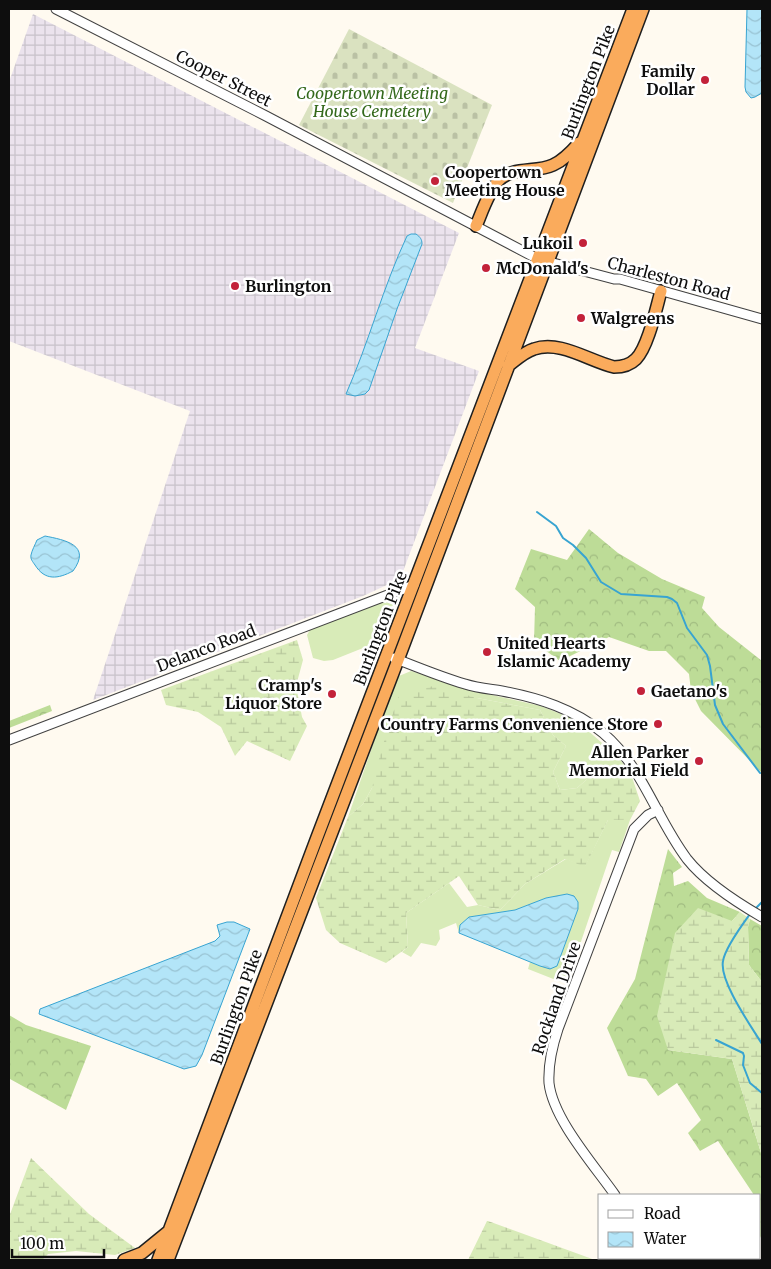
<svg xmlns="http://www.w3.org/2000/svg" width="771" height="1269" font-family="Merriweather,serif">
  <style>
    .industrial { fill: url(#industrial-grid) }
    .grass { fill: #d8ebb8 }
    .forest { fill: url(#forest-crowns) }
    .wetland { fill: url(#wetland-marsh) }
    .cemetery { fill: url(#cemetery-stones) }
    .water { fill: url(#water-waves); stroke: #38a4d1 }
    .lines { fill: none; stroke-linecap: round; stroke-linejoin: round }
    .stream { stroke: #38a4d1; stroke-width: 2 }
    .tertiary-casing { stroke: #414141; stroke-width: 11 }
    .trunk-casing { stroke: #1f1f1f; stroke-width: 14 }
    .tertiary { stroke: #fff; stroke-width: 9 }
    .trunk { stroke: #faab5c; stroke-width: 11 }
    .poi-dot { fill: #c3223a; stroke: #fff; stroke-width: 2 }
    .labels { text-anchor: middle; dominant-baseline: central; stroke-width: 5; stroke-linejoin: round; paint-order: stroke }
    .poi-label { font-size: 16px; font-weight: bold; fill: #0e0e0e; stroke: #fff; text-anchor: start }
    .street-label { font-size: 16px; fill: #0e0e0e; stroke: #fff }
    .park-label { font-size: 16px; font-style: italic; fill: #34691c; stroke: #fff }
  </style>
  <defs>
    <pattern id="industrial-grid" width="8" height="8" patternUnits="userSpaceOnUse" patternTransform="scale(1.25)"><rect width="8" height="8" fill="#ebe3ed"/><path d="M0 4h8M4 0v8" fill="none" stroke="#c8c2ca"/></pattern>
    <pattern id="forest-crowns" width="20" height="18" patternUnits="userSpaceOnUse" patternTransform="scale(1.25)"><rect width="20" height="18" fill="#bddc97"/><path d="M2 6a3 3 0 1 1 6 0M12 15a3 3 0 1 1 6 0" fill="none" stroke="#a1bc81"/></pattern>
    <pattern id="wetland-marsh" width="20" height="14" patternUnits="userSpaceOnUse" patternTransform="scale(1.25)"><rect width="20" height="14" fill="#d8ebb8"/><path d="M1 5h8M5 5V1M11 12h8M15 12V8" fill="none" stroke="#b8c89d"/></pattern>
    <pattern id="cemetery-stones" width="16" height="16" patternUnits="userSpaceOnUse" patternTransform="scale(1.25)"><rect width="16" height="16" fill="#dae2c0"/><path d="M2 7V4a2 2 0 0 1 4 0v3zM10 15v-3a2 2 0 0 1 4 0v3z" fill="#bac1a4"/></pattern>
    <pattern id="water-waves" width="16" height="10" patternUnits="userSpaceOnUse" patternTransform="scale(1.25)"><rect width="16" height="10" fill="#b3e5f8"/><path d="M0 5q4-4 8 0t8 0" fill="none" stroke="#99c3d3"/></pattern>
  </defs>
  <rect width="100%" height="100%" fill="#fffaf0"/>
  <path class="industrial" d="M33 14 459 233 415 348 479 371 402 574 389 584 363 596 93 700 190 411 9 341V82Z"/>
  <path class="grass" d="M399 594 400 597 383 640 333 660 324 661 313 658 307 635 311 628Z
    M411 671 483 693 541 706 576 720 619 758 631 774 618 765 602 766 577 788 560 790 553 772 566 746 553 735 540 710 477 698 372 788 363 804 348 817 390 695 399 676Z
    M608 820H630L619 852 612 850 569 977 561 982 528 969 530 962 540 966H557L578 909V902L574 896 567 894 546 898 515 910 469 917 460 925 459 933 456 923 439 930 440 939 436 946 421 943 411 957 402 952 408 947 406 913 449 883 467 907 478 905 500 910 525 884 566 859 585 866Z"/>
  <path class="forest" d="M589 529 618 553 662 579 705 597 702 608 719 627 762 661V773L701 711 691 691 689 674 666 651H649L609 637 560 661 534 642 535 607 515 589 531 549 567 560Z
    M50 705 52 711 9 728V721Z
    M668 849 682 867 673 873 674 886 688 881 707 898 740 912 732 921 668 1050 732 1059 762 1156V1240L760 1236V1195H754L718 1141 700 1151 688 1133 701 1120 677 1083 658 1096 646 1079 628 1076 607 1028 635 979Z
    M750 919 762 926V982L749 965 748 927Z
    M9 1015 26 1025 91 1046 66 1110 10 1079 9 1081Z"/>
  <path class="wetland" d="M297 640 303 660 296 686 302 717 307 726 290 761 247 741 235 756 221 727 198 712 166 705 161 690Z
    M433 686 477 698 540 710 553 735 566 746 553 772 560 790 577 788 602 766 618 765 631 774 640 801 630 820H608L585 867 565 859 525 884 500 910 478 905 459 876 406 913 408 947 386 963 340 943 326 930 316 898 348 817 363 804 372 788 377 766 389 724 399 696Z
    M698 908 732 921 740 912 750 919 748 927 749 965 762 982V1156L732 1059 668 1050 657 1016 675 933Z
    M31 1158 89 1214 135 1248 115 1255 76 1251 48 1254 42 1260H9V1217Z
    M487 1221H488L595 1260H468Z"/>
  <path class="cemetery" d="M349 29 492 105 453 203 299 125Z"/>
  <path class="water" d="M747 9H762V93L755 97 751 98 746 92 745 87Z
    M411 234H416C420 237 422 239 422 244L397 309 369 390 365 394 355 396 346 394C369 342 383 287 407 236Z
    M45 536C65 540 92 545 73 571 58 579 45 581 35 565 33 562 30 559 31 555 32 550 35 545 37 540Z
    M567 894 574 896 578 902V909L557 966 550 969 540 966 459 933 460 925 469 917 515 910 546 898Z
    M227 922H234L250 929 202 1055 196 1066 184 1069 39 1014 40 1009 215 941 220 936 217 925Z"/>
  <g class="lines">
    <path class="stream" d="M537 512 556 526 563 538 573 545 586 558 601 582 621 594 667 597 672 599 677 603 687 628 707 655 710 666 715 705 723 724 760 773
      M755 909 762 902
      M750 914C742 925 725 948 723 961 719 981 751 1026 762 1044
      M716 1040 743 1053 744 1056 743 1065 750 1083 762 1093"/>
    <g class="tertiary-casing">
      <path id="tertiary" d="M56 9 266 116 538 259 614 279H620L762 319
        M394 658C417 667 441 677 465 684 477 688 490 689 502 691 539 698 574 709 603 733 643 767 656 818 687 859 706 883 736 902 762 917
        M9 740 414 585
        M615 1195C594 1165 553 1119 549 1083 548 1064 552 1047 558 1029L634 829 648 815 658 810
        M659 1258 661 1260"/>
    </g>
    <g class="trunk-casing">
      <path id="trunk" d="M476 226C482 212 488 193 498 181 512 166 536 173 553 165 564 160 572 151 579 143
        M508 366C516 360 524 352 534 349 560 340 589 361 614 367 622 367 630 365 636 359 648 347 656 309 661 291
        M124 1260 142 1253 169 1231
        M158 1260 316 840 633 9
        M168 1260 398 660 643 9"/>
    </g>
    <use href="#tertiary" class="tertiary"/>
    <use href="#trunk" class="trunk"/>
  </g>
  <g class="poi-dot">
    <circle cx="705" cy="80" r="5"/>
    <circle cx="435" cy="181" r="5"/>
    <circle cx="583" cy="243" r="5"/>
    <circle cx="486" cy="268" r="5"/>
    <circle cx="235" cy="286" r="5"/>
    <circle cx="581" cy="318" r="5"/>
    <circle cx="487" cy="652" r="5"/>
    <circle cx="641" cy="691" r="5"/>
    <circle cx="332" cy="694" r="5"/>
    <circle cx="658" cy="724" r="5"/>
    <circle cx="699" cy="761" r="5"/>
  </g>
  <g class="labels">
    <g class="poi-label">
      <text x="695" y="71" text-anchor="end">Family<tspan x="695" dy="18">Dollar</tspan></text>
      <text x="445" y="172">Coopertown<tspan x="445" dy="18">Meeting House</tspan></text>
      <text x="573" y="243" text-anchor="end">Lukoil</text>
      <text x="496" y="268">McDonald's</text>
      <text x="245" y="286">Burlington</text>
      <text x="591" y="318">Walgreens</text>
      <text x="497" y="643">United Hearts<tspan x="497" dy="18">Islamic Academy</tspan></text>
      <text x="322" y="685" text-anchor="end">Cramp's<tspan x="322" dy="18">Liquor Store</tspan></text>
      <text x="651" y="691">Gaetano's</text>
      <text x="648" y="724" text-anchor="end">Country Farms Convenience Store</text>
      <text x="689" y="752" text-anchor="end">Allen Parker<tspan x="689" dy="18">Memorial Field</tspan></text>
    </g>
    <g class="street-label">
      <text transform="translate(224 78) rotate(27)">Cooper Street</text>
      <text transform="translate(588 82) rotate(-69)">Burlington Pike</text>
      <text transform="translate(669 278) rotate(15)">Charleston Road</text>
      <text transform="translate(380 628) rotate(-69)">Burlington Pike</text>
      <text transform="translate(206 648) rotate(-21)">Delanco Road</text>
      <text transform="translate(556 998) rotate(-71)">Rockland Drive</text>
      <text transform="translate(236 1007) rotate(-70)">Burlington Pike</text>
    </g>
    <g class="park-label">
      <text x="372" y="93">Coopertown Meeting<tspan x="372" dy="18">House Cemetery</tspan></text>
    </g>
  </g>
  <rect width="771" height="1269" fill="none" stroke="#0e0e0e" stroke-width="20"/>
  <rect x="598" y="1194" width="162" height="65" fill="#ffffff" stroke="#9f9f9f"/>
  <rect x="608" y="1210" width="25" height="8" fill="#ffffff" stroke="#9f9f9f"/>
  <text x="644" y="1219" font-size="15" fill="#0e0e0e">Road</text>
  <rect x="608" y="1232" width="25" height="15" fill="url(#water-waves)" stroke="#9f9f9f"/>
  <text x="644" y="1244" font-size="15" fill="#0e0e0e">Water</text>
  <path d="M12 1249v8h92v-8" fill="none" stroke="#0e0e0e" stroke-width="2.5"/>
  <text x="20" y="1249" font-size="15" fill="#0e0e0e" stroke="#ffffff" stroke-width="4" paint-order="stroke">100 m</text>
</svg>
